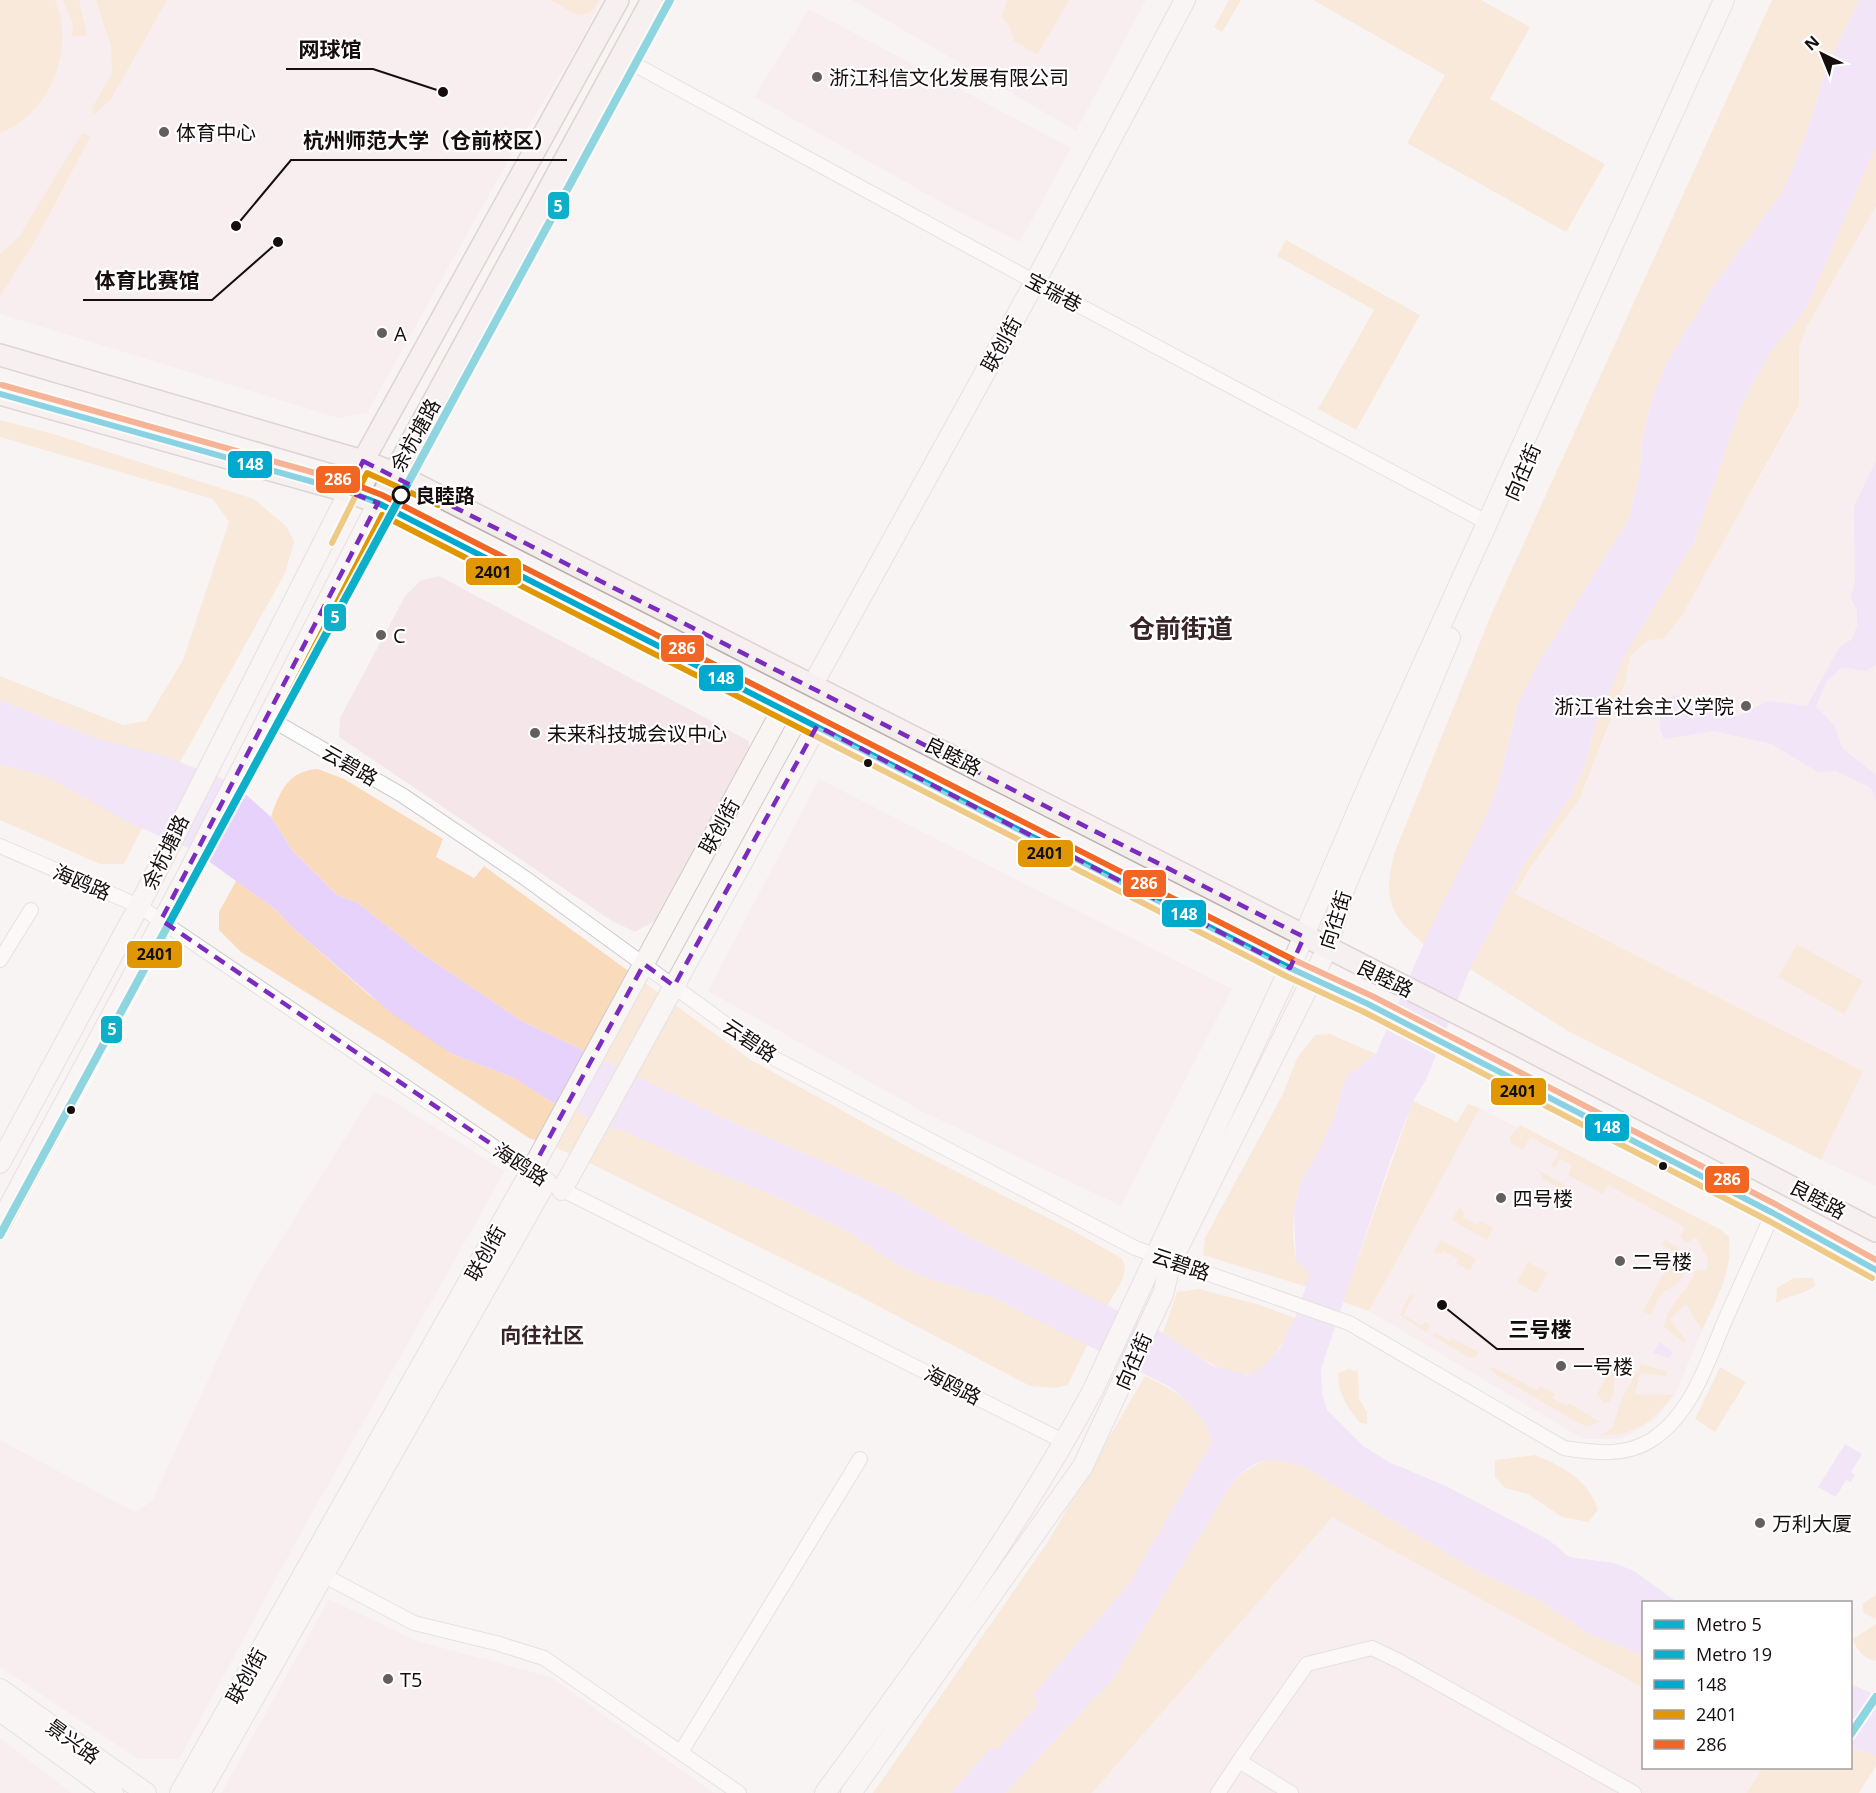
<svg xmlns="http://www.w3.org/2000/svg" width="1876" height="1793" font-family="'Open Sans','Noto Sans SC',sans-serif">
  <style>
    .built { fill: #f5e7e9 }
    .green { fill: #f9dbbb }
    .water { fill: #e6d2fb }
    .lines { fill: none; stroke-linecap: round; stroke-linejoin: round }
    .street-casing { stroke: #d0c9c9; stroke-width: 16 }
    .secondary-casing { stroke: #d0c9c9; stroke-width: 22 }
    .primary-casing { stroke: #baadaa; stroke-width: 24 }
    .street { stroke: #fefdfd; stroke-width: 14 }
    .secondary { stroke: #f8f5f3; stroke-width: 20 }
    .primary { stroke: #f2ecea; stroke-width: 21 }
    .bus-1-casing { stroke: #fff; stroke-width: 10 }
    .bus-2-casing { stroke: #fff; stroke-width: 10 }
    .bus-3-casing { stroke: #fff; stroke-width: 10 }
    .bus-1 { stroke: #00a9ce; stroke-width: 6 }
    .bus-2 { stroke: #e09701; stroke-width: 6 }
    .bus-3 { stroke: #f26522; stroke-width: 6 }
    .metro-1-casing { stroke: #fff; stroke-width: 12 }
    .metro-2-casing { stroke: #fff; stroke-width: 12 }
    .metro-1 { stroke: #0db0c8; stroke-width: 8 }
    .metro-2 { stroke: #07b1c9; stroke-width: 8 }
    .marked { fill: none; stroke: #7b2cbf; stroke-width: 4.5; stroke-dasharray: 12 8; stroke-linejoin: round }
    .poi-dot { fill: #655e5e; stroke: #fff; stroke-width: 2 }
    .stop-dot { fill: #fff; stroke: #160d0e; stroke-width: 3 }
    .bus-dot { fill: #160d0e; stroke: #fff; stroke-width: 2 }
    .labels { text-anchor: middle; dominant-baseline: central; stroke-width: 4.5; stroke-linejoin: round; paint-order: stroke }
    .poi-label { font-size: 20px; fill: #160d0e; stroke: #fff; text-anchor: start }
    .street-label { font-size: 20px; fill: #160d0e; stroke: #fff }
    .stop-label { font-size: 20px; font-weight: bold; fill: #160d0e; stroke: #fff; text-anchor: start }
    .neighbourhood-label { font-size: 21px; font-weight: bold; fill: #392529; stroke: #fff }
    .district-label { font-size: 26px; font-weight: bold; fill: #392529; stroke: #fff }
    .leader { fill: none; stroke: #160d0e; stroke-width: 2 }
    .callout-dot { fill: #160d0e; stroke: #fff; stroke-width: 2 }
    .callout-label { font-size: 21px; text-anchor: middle; font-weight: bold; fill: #160d0e; stroke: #fff; stroke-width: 4.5; stroke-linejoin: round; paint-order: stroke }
    .line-badge { stroke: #fff; stroke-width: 2 }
    .badge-label { font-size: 16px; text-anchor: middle; font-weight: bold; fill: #fff }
    .pale-badge-label { font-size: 16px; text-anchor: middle; font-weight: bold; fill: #111 }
  </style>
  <rect width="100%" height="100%" fill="#f9f4f4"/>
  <path class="built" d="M0 0H602L577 48 521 138 367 413 338 418 0 314Z
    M852 0H1146L1076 131Z
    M809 9 1071 148 1020 242 955 210 754 97Z
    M1876 206V1186L1821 1160 1863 1071 1515 895 1530 868 1580 798 1625 683 1630 656 1647 641 1664 638 1754 488 1799 407V348L1806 328Z
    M439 576 749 741V755L655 921 635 932 612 921 339 737 340 718 405 596 420 581Z
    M819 779 1232 989 1121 1206 923 1112 708 991Z
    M374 1092 388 1098 505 1171 297 1540 179 1759H138L0 1667V1440L135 1512 152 1501 250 1289Z
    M1480 1108 1724 1235 1725 1276 1675 1395 1656 1419 1622 1439H1583L1369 1311Z
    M1332 1516 1643 1688 1644 1768H1763L1746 1793H1092Z
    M329 1599 417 1641 551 1677 714 1793H221Z
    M0 1738 72 1793H0Z"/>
  <path class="green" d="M0 0H55C76 49 50 114 0 133Z
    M63 0H79L87 36H72L73 24Z
    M96 0H167L111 99 94 115 92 108 112 73 111 46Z
    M551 0H599C584 28 570 10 551 0Z
    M1007 0H1069L1037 55 1014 41 1010 27 1002 17Z
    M1229 0H1241L1222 32 1214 27Z
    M1313 0H1481L1530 27 1490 99 1605 164 1566 232 1407 143 1445 75Z
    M1772 0H1860L1828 64 1804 141 1782 193 1715 284 1666 364 1652 399 1642 440 1639 479 1628 521 1542 657 1518 703 1501 775 1488 812 1425 945C1390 916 1383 899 1394 854L1491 615Z
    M82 133 90 137 38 236 0 296V254L19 237Z
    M1876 145V206L1806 328 1799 348V406L1681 617 1664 638 1647 641 1630 656 1625 683 1580 798 1530 868 1515 894 1863 1071 1821 1160 1568 1031 1470 969 1525 863 1570 798 1584 767 1594 729 1625 655 1694 542 1741 406 1769 354 1806 309Z
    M1286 240 1420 315 1356 430 1318 409 1374 310 1277 256Z
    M0 420 50 433 254 499 287 527 294 542 285 573 180 762 96 738 0 700V676L123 725 146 721 183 660 229 522 213 499 0 437Z
    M0 764 50 778 142 828 124 864H100L0 820Z
    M318 769 344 779 443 839 436 857 474 878 484 866 751 1060 908 1147 1074 1231 1121 1258C1133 1271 1114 1293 1107 1306L967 1236 899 1195 723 1118 520 1020 421 953 358 903 337 895 293 851 271 817C280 791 288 771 318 769Z
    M236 881 276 910 294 929 369 995 452 1054 514 1078 555 1104 576 1111 603 1126 624 1131 710 1170 768 1193 847 1231 896 1264 929 1279 992 1297 1087 1345 1068 1385 1056 1388 1030 1386 863 1298 571 1154 529 1138 386 1042 241 952 219 930V912Z
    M1797 944 1863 981 1844 1014 1778 977Z
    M1330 1034 1376 1054 1346 1077 1334 1118 1317 1154 1301 1181 1294 1212 1293 1238 1296 1260 1310 1274 1307 1287 1203 1255 1205 1238 1283 1094 1297 1058 1315 1035Z
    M1413 1101 1457 1122 1468 1104 1480 1108 1369 1311 1343 1302Z
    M1520 1125 1721 1230 1729 1237C1733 1272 1716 1300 1702 1330L1686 1304 1670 1319 1686 1341 1684 1343 1664 1327C1667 1304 1689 1291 1696 1270L1707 1271 1708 1259 1696 1237 1687 1243 1680 1237 1685 1227 1608 1185 1603 1194 1568 1175 1572 1165 1560 1159 1555 1168 1551 1166 1559 1152 1530 1137 1523 1150 1511 1143 1510 1137Z
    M1529 1165 1565 1185 1567 1192 1541 1178 1542 1174Z
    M1459 1207 1465 1213 1463 1217 1477 1225 1480 1221 1493 1228 1487 1240 1452 1220Z
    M1441 1240 1476 1259 1470 1271 1456 1263 1458 1259 1444 1251 1442 1254 1434 1252Z
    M1665 1240 1678 1248 1683 1254 1685 1272 1679 1282 1662 1293 1650 1315 1643 1311 1675 1253 1662 1245Z
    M1528 1262 1548 1273 1536 1293 1517 1282Z
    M1794 1278H1813L1815 1286C1800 1296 1791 1294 1776 1303L1777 1288Z
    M1199 1289 1260 1305 1295 1318C1286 1336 1276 1360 1258 1371 1234 1385 1184 1347 1163 1333L1177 1292Z
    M1410 1294 1414 1296 1403 1315 1422 1326 1424 1322 1430 1325 1426 1332 1400 1315Z
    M1435 1333 1450 1341 1452 1338 1478 1352 1475 1358H1470L1433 1336Z
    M1623 1357 1625 1359 1614 1380V1393L1609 1402 1604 1403 1597 1394 1613 1364 1618 1366Z
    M1641 1364 1667 1372 1666 1376 1640 1373 1635 1394 1673 1395C1654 1420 1634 1437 1601 1435L1612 1428 1623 1396Z
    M1493 1367 1537 1390 1540 1386 1555 1394 1553 1398 1567 1406 1568 1403 1600 1422 1588 1426 1578 1423 1495 1374 1491 1369Z
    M1720 1367 1746 1382 1715 1432 1695 1419Z
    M1349 1369 1358 1372 1359 1399 1367 1412V1424L1360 1423C1347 1407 1338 1394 1338 1373Z
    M1145 1376C1176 1390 1203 1407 1212 1442L1129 1584 1033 1695 1039 1703 997 1750 991 1748 951 1793H873L1047 1543Z
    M1535 1455C1562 1466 1589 1480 1598 1510L1588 1522 1562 1517 1528 1494 1505 1488 1495 1477V1460Z
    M1274 1458 1303 1466 1480 1573 1538 1599 1589 1634 1643 1655V1688L1332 1517 1092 1793H1005L1112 1680 1231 1485C1243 1471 1256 1463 1274 1458Z
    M1876 1595V1618L1875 1619 1864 1613 1862 1604Z
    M1876 1624V1661C1864 1659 1857 1651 1853 1639Z
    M1851 1747 1876 1756V1766L1859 1793H1746L1763 1768H1850Z"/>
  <path class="water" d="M1860 0H1876V145L1806 309 1769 354 1741 406 1694 542 1625 655 1594 729 1584 767 1570 798 1525 863 1470 969 1426 1080 1413 1101 1391 1159 1321 1369 1322 1393 1327 1410 1363 1446 1389 1462 1446 1486 1549 1540 1569 1557 1614 1563 1634 1571 1677 1602H1644L1643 1655 1589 1634 1538 1599 1480 1573 1303 1466C1269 1457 1255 1456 1231 1485L1112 1680 1005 1793H951L991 1748 997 1750 1039 1703 1033 1695 1129 1584 1212 1442C1206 1417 1190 1403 1170 1387L992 1297 929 1279 896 1264 847 1231 768 1193 710 1170 624 1131 603 1126 576 1111 555 1104 514 1078 452 1054 391 1013 294 929 276 910 193 850 131 824 50 778 0 764V700L96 738 167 757 233 783 271 817 293 851 337 895 358 903 421 953 520 1020 723 1118 899 1195 967 1236 1163 1333 1211 1365 1247 1375 1259 1370 1279 1350 1295 1318 1310 1275 1296 1260 1294 1212 1301 1181 1317 1154 1334 1118 1346 1077 1376 1054 1432 925 1488 812 1501 775 1518 703 1542 657 1628 521 1639 479 1642 440 1652 399 1666 364 1715 284 1782 193 1804 141 1828 64Z
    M1876 461V665L1866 671 1842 667 1826 682 1816 707 1834 725 1843 749 1876 775V801L1871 788 1836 771 1818 772 1772 744 1714 731 1664 739C1655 722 1662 711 1672 696L1683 695 1718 714 1736 717 1768 701 1807 706 1839 648 1852 639 1857 626V610L1851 598 1855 581 1854 506Z
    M1660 1342 1673 1353 1669 1358 1653 1353Z
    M1845 1444 1862 1454 1851 1472 1855 1475 1851 1482 1846 1480 1836 1497 1818 1487Z
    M1850 1684 1876 1695V1756L1851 1747Z"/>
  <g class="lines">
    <g class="street-casing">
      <path id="street" d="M621 57 1035 282 1488 523
        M267 717 402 795 525 878 768 1055 1135 1248 1349 1323 1564 1448C1595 1453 1626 1457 1653 1439 1693 1412 1708 1360 1726 1318 1742 1283 1757 1248 1773 1213
        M0 846 139 906 536 1175
        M0 960 31 910
        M555 1186 1065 1442
        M323 1575 414 1623 496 1643 544 1658 739 1793
        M681 1752 860 1459
        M1239 1761 1307 1664 1372 1648 1399 1661 1634 1793
        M1218 1793 1239 1761 1291 1793"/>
    </g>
    <g class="secondary-casing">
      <path id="secondary" d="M813 684 1035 282 1185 0
        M0 1163 139 906 349 492
        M562 1190 817 726
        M0 1223 185 879 378 503
        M0 1689 146 1793
        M0 1711 113 1793
        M180 1793 531 1171 783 708
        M200 1793 546 1182
        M825 1793C920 1663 1016 1533 1093 1390L1290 968 1372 777 1724 0
        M851 1793 1083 1466 1163 1294 1171 1262 1327 949 1343 892 1450 638"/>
    </g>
    <g class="primary-casing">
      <path id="primary" d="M0 355 363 461 394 473 1488 1029 1876 1231
        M0 394 349 492 378 503 1290 968 1368 1004 1773 1213 1876 1270
        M349 492 363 461 618 0
        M378 503 652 0"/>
    </g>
    <use href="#street" class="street"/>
    <use href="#secondary" class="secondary"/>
    <use href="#primary" class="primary"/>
    <g class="bus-1-casing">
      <path id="bus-1" d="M0 394 349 492 378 503 1290 968 1368 1004 1773 1213 1876 1270"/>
    </g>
    <g class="bus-2-casing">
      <path id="bus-2" d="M332 543 367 473 438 505
        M8 1227 193 883 382 515 1286 976 1364 1012 1769 1221 1872 1278"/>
    </g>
    <g class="bus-3-casing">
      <path id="bus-3" d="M2 385 351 483 382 495 1294 960 1372 996 1777 1205 1876 1260"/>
    </g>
    <use href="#bus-1" class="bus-1"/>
    <use href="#bus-2" class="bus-2"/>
    <use href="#bus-3" class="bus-3"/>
    <g class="metro-1-casing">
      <path id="metro-1" d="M0 1235 670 0"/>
    </g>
    <g class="metro-2-casing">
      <path id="metro-2" d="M1850 1735 1876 1697"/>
    </g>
    <use href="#metro-1" class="metro-1"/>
    <use href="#metro-2" class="metro-2"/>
  </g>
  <path d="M0 0H1876V1793H0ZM363 461 1304 937 1290 968 817 726 674 986 644 964 531 1171 161 920 378 503 349 492Z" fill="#f9f4f4" fill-opacity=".55" fill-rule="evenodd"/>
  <path class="marked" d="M363 461 1304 937 1290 968 817 726 674 986 644 964 531 1171 161 920 378 503 349 492Z"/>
  <g class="poi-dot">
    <circle cx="817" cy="77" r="6"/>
    <circle cx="164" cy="132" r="6"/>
    <circle cx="382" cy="333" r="6"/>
    <circle cx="381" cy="635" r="6"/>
    <circle cx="1746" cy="706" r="6"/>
    <circle cx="535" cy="733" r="6"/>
    <circle cx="1501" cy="1198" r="6"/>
    <circle cx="1620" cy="1261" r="6"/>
    <circle cx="1561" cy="1366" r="6"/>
    <circle cx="1760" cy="1523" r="6"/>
    <circle cx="388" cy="1679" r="6"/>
  </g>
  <circle class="stop-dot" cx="401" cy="495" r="8"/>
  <g class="bus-dot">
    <circle cx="868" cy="763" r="5"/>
    <circle cx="71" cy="1110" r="5"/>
    <circle cx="1663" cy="1166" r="5"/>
  </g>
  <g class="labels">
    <g class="poi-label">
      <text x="829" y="77">浙江科信文化发展有限公司</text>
      <text x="176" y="132">体育中心</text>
      <text x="394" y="333">A</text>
      <text x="393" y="635">C</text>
      <text x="1734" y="706" text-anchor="end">浙江省社会主义学院</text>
      <text x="547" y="733">未来科技城会议中心</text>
      <text x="1513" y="1198">四号楼</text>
      <text x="1632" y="1261">二号楼</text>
      <text x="1573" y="1366">一号楼</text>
      <text x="1772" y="1523">万利大厦</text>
      <text x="400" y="1679">T5</text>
    </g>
    <g class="street-label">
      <text transform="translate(1054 292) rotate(28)">宝瑞巷</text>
      <text transform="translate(1001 344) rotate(-61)">联创街</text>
      <text transform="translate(415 435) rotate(-61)">余杭塘路</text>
      <text transform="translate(1522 472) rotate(-66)">向往街</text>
      <text transform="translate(953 756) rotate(27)">良睦路</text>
      <text transform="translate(350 765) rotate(30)">云碧路</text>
      <text transform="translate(719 826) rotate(-61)">联创街</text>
      <text transform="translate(165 852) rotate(-64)">余杭塘路</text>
      <text transform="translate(82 882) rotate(23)">海鸥路</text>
      <text transform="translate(1335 920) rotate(-72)">向往街</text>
      <text transform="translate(1385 978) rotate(26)">良睦路</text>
      <text transform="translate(750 1040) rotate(34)">云碧路</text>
      <text transform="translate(521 1164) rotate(33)">海鸥路</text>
      <text transform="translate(1818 1199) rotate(28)">良睦路</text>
      <text transform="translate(485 1253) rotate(-61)">联创街</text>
      <text transform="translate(1181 1264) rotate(19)">云碧路</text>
      <text transform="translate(1133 1361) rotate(-66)">向往街</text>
      <text transform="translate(953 1385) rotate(27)">海鸥路</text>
      <text transform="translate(246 1676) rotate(-61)">联创街</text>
      <text transform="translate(73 1741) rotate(36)">景兴路</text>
    </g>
    <g class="stop-label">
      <text x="415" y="495">良睦路</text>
    </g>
    <g class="neighbourhood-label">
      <text x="542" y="1335">向往社区</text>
    </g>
    <g class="district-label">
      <text x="1181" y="628">仓前街道</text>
    </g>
  </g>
  <path class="leader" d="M443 92L373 69H286M236 226L291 160H567M278 242L212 300H83M1442 1305L1497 1349H1584"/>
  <g class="callout-dot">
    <circle cx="443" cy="92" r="6"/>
    <circle cx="236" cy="226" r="6"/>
    <circle cx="278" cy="242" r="6"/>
    <circle cx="1442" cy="1305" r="6"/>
  </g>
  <g class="callout-label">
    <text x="330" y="57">网球馆</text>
    <text x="429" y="148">杭州师范大学（仓前校区）</text>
    <text x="147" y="288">体育比赛馆</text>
    <text x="1540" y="1337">三号楼</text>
  </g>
  <g class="line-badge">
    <rect x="547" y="191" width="23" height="29" rx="6" fill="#0db0c8"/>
    <rect x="227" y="450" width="46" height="29" rx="6" fill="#00a9ce"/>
    <rect x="315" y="465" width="46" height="29" rx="6" fill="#f26522"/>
    <rect x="465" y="557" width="57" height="29" rx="6" fill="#e09701"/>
    <rect x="323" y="603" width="24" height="29" rx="6" fill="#0db0c8"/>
    <rect x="660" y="634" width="45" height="29" rx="6" fill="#f26522"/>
    <rect x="698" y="664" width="46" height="28" rx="6" fill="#00a9ce"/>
    <rect x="1017" y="839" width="57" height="29" rx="6" fill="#e09701"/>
    <rect x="1122" y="869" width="45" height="29" rx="6" fill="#f26522"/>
    <rect x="1161" y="899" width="46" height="29" rx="6" fill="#00a9ce"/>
    <rect x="126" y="940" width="57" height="29" rx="6" fill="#e09701"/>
    <rect x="100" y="1015" width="23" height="29" rx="6" fill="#0db0c8"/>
    <rect x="1490" y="1077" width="57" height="29" rx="6" fill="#e09701"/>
    <rect x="1584" y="1113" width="46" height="29" rx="6" fill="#00a9ce"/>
    <rect x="1704" y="1165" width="46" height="29" rx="6" fill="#f26522"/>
  </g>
  <g class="badge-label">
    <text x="558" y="212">5</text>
    <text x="250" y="470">148</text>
    <text x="338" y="485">286</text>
    <text x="335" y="623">5</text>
    <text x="682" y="654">286</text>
    <text x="721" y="684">148</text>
    <text x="1144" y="889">286</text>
    <text x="1184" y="920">148</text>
    <text x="112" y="1035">5</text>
    <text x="1607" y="1133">148</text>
    <text x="1727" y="1185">286</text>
  </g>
  <g class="pale-badge-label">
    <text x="493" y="578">2401</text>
    <text x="1045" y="859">2401</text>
    <text x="155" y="960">2401</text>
    <text x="1518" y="1097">2401</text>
  </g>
  <rect x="1642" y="1601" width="210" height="168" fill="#ffffff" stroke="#a29e9f" stroke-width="1.5"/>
  <rect x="1654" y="1620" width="30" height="9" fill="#0db0c8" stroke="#a29e9f" stroke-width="1.5"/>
  <text x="1696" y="1631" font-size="18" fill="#160d0e">Metro 5</text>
  <rect x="1654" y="1650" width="30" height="9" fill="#07b1c9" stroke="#a29e9f" stroke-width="1.5"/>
  <text x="1696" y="1661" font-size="18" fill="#160d0e">Metro 19</text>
  <rect x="1654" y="1680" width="30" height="9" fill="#00a9ce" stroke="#a29e9f" stroke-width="1.5"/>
  <text x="1696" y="1691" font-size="18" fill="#160d0e">148</text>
  <rect x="1654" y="1710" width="30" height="9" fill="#e09701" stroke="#a29e9f" stroke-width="1.5"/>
  <text x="1696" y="1721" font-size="18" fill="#160d0e">2401</text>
  <rect x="1654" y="1740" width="30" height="9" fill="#f26522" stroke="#a29e9f" stroke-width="1.5"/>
  <text x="1696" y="1751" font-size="18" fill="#160d0e">286</text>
  <g transform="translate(1822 54) rotate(317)" stroke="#ffffff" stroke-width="4.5" paint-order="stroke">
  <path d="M0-4.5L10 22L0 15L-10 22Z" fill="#160d0e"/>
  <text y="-9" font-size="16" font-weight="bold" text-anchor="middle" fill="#160d0e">N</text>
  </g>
</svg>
